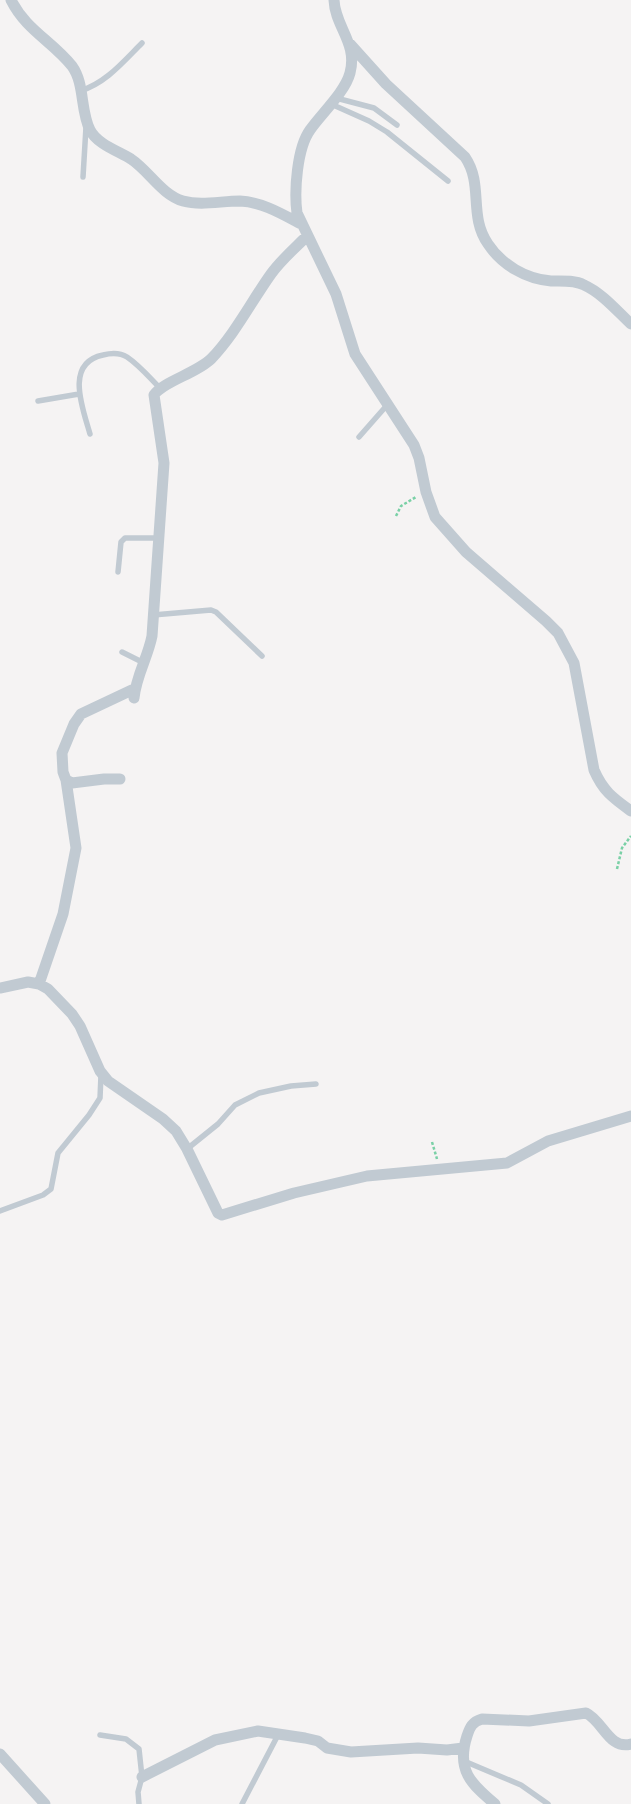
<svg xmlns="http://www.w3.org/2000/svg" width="631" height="1804" font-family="'Roboto Condensed',sans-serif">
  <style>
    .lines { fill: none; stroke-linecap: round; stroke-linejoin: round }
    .path { stroke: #7ad0a6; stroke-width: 2.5; stroke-dasharray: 3 2; stroke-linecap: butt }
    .lane { stroke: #c1cad2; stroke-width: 5.5 }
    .street { stroke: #c1cad2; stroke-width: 11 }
  </style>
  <rect width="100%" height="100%" fill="#f5f3f3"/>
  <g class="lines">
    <path class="path" d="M396 516 401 506 416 497
      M617 869 622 848 631 836
      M432 1142 437 1159"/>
    <path class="lane" d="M80 91C106 83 123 62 142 43
      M336 98 374 108 397 125
      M331 104 369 121 387 132 448 181
      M83 177 86 127
      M38 401 79 394
      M90 434C83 409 64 363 103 355 111 353 119 352 127 357 139 365 150 378 161 389
      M359 437 388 404
      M118 572 121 542 125 538H158
      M153 615 211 610 216 612 262 656
      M122 652 144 663
      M187 1149 218 1124 235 1105 259 1093 291 1086 316 1084
      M0 1211 43 1195 51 1189 58 1153 89 1115 100 1098 101 1075
      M100 1735 126 1739 139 1749 142 1777 138 1792 139 1804
      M464 1761 521 1785 548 1804
      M242 1804 278 1735"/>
    <path class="street" d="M11 0C26 30 52 41 72 66 85 84 80 110 90 130 97 144 118 151 131 159 149 171 162 195 183 201 201 206 221 201 240 201 262 202 282 214 301 224
      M334 0C335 27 358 43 350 73 345 92 322 113 310 130 297 148 294 191 297 213L336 294 355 354 414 445 419 458 426 492 435 517 466 552 546 621 558 633 574 663 594 770C603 791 613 798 631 811
      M350 44 386 84 465 157C484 185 468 215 488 244 502 265 526 279 551 281 561 281 575 280 584 285 602 293 617 311 631 324
      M134 698C136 676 148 657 152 636L164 463 154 395C162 382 197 373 211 359 235 334 251 302 271 274 281 260 295 248 307 236
      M120 779H104L72 783 66 780 63 772 62 753 74 724 81 714 134 689
      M39 984 63 914 76 848 66 780
      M0 988 28 982 39 984 48 989 72 1014 80 1026 100 1071 108 1081 163 1119 176 1131 187 1149 218 1213 222 1215 294 1193 367 1176 507 1163 548 1141 631 1116
      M0 1754 45 1804
      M142 1777 215 1740 258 1731 305 1738 318 1741 327 1748 351 1752 418 1748 447 1750 463 1748
      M495 1804C471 1784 456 1770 467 1736 470 1727 472 1722 482 1719L529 1721 586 1713C603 1721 609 1750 631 1744"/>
  </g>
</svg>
